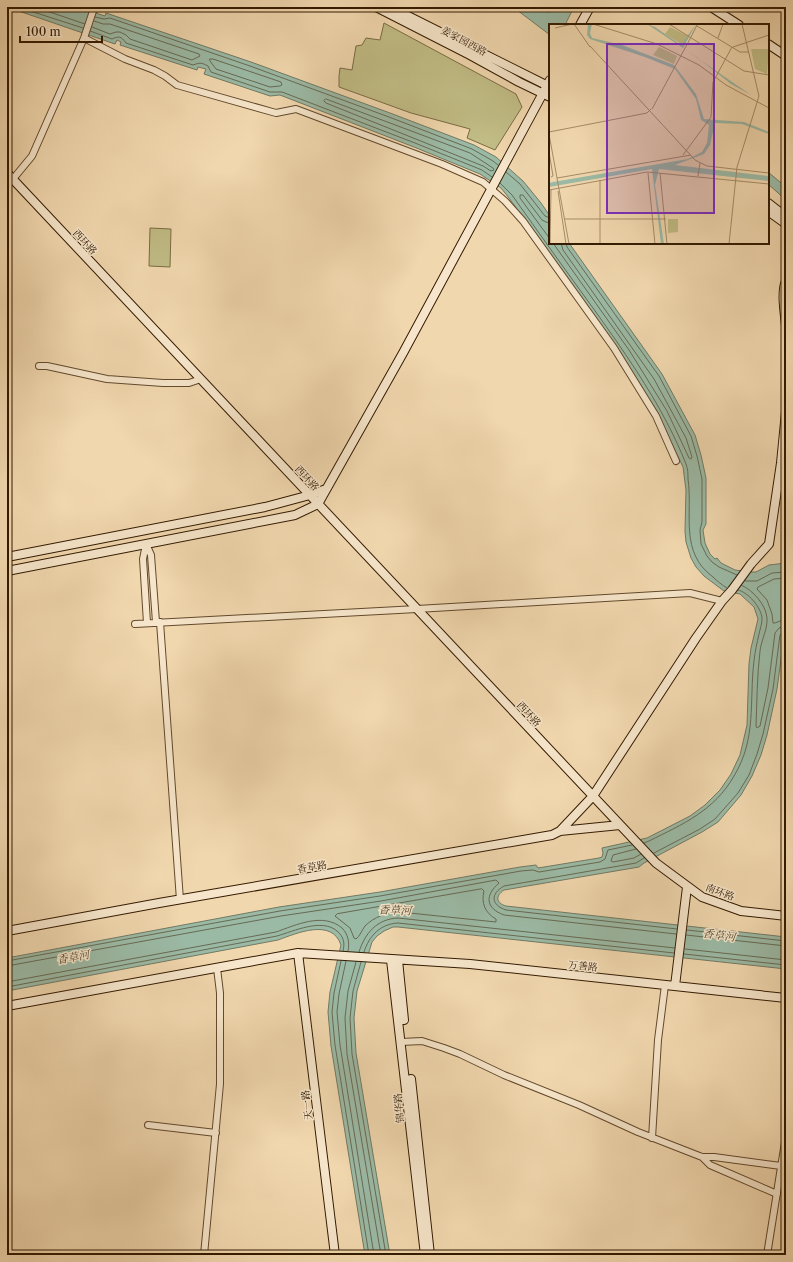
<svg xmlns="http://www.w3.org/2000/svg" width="793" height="1262" font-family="'Libre Caslon Text','Noto Serif SC',serif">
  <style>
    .green { fill: #c1bc85; stroke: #7a6b42 }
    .water { fill: #9bbaa6; stroke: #717a64 }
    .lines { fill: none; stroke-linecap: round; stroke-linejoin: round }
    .shore { stroke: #676a53; stroke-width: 1 }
    .street-casing { stroke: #62492c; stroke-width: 8 }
    .secondary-casing { stroke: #331a00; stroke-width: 10 }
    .street { stroke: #f6e5ca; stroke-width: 6 }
    .secondary { stroke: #f6e5ca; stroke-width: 8 }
    .labels { text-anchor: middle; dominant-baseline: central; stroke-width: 3; stroke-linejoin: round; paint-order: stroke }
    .street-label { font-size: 10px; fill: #331a00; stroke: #f6e5ca }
    .water-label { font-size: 11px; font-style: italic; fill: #524a32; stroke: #f6e5ca }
    .inset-road { fill: none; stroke: #a58b68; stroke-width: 1 }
    .view { fill: #7b2cbf; fill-opacity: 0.15; stroke: #7b2cbf; stroke-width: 2 }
    .inset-edge { fill: none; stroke: #331a00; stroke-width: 2 }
  </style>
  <rect width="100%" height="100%" fill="#f1d7ae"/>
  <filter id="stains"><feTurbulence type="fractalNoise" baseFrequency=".005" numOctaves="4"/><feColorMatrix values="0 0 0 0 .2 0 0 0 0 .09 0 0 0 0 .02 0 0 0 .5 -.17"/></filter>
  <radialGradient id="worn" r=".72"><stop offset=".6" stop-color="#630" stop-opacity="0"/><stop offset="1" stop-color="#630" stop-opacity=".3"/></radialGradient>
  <path class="green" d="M537 7H561C553 12 545 13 537 7Z
    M384 23 516 94 522 107 495 150 467 138 470 129 411 113 339 87V76L340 68 352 70 356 46 362 45 366 38 380 40Z
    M150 228 171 229 170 267 149 266Z"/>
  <path class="water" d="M7 7H77L105 16 106 13 251 62 390 113 474 145 496 157 523 181 541 203 550 216V243H569L662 374 695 435 701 455 706 478V524L703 530 705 543 710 554 715 559 717 558 721 563 735 570 751 572H756L769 565 786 563V623L777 689 767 735 761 755 752 776 741 795 718 822 702 832 644 863 639 867 504 890C495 896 496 903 506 906L786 937V969L398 927H393L384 931 377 936 372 942 357 991 354 1018 356 1053 390 1255H365L331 1046 328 1012 330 992 341 945C332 918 297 933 278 940L7 991V958L279 907 380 892 520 867 536 865 538 868 599 858 602 857 603 853 602 848 647 838 690 816 705 805 720 790 731 774 740 755 747 725 749 664 751 648 758 619 754 607 740 594 724 591 704 576 696 567 691 558 686 542 685 531 686 490 683 467 658 415 563 272 509 198 501 188 480 174 414 147 280 95 270 96 204 74 206 69 198 67 197 70 120 45 121 42 117 40 115 44Z
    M513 7H537L541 10 548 12 555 10 561 7H574L565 25H550V35Z
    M768 172 786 187V200L768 184Z"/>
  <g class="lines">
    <path class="shore" d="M18 7 83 28
      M35 7 85 24
      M95 17 104 19 110 18 250 66 389 117 472 149 493 161 498 165
      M92 27 110 34 116 32H120L126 35 130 39 192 60 200 56 199 54 110 24H103L94 21
      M90 31 112 39C119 36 121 36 126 43L193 65C199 63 201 62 208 66L211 72 270 92H282L415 143 482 170 492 177
      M210 59H213L281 82 282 85 280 86 270 87 216 69 210 61Z
      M326 99 470 153 493 168 494 170 491 171 483 166 326 103 324 101Z
      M506 172 520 184 545 216 550 218
      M500 183 512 195C539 233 566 271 593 308 628 357 664 408 686 464 688 469 688 474 688 479 693 514 679 552 713 577 717 581 722 585 727 588
      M550 223 546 222 542 220 523 195H520V198L550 239
      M553 243 629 350 667 411 689 458 691 459 692 457 686 438 654 379 563 250 561 243
      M566 243 567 247 659 376 691 436 697 456 702 479V522L700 530 701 544 707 556 712 562 719 567 737 575
      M786 578 774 579 758 587 757 589 767 600 772 614 773 623H775L780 621 786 620
      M745 581H757L772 573 786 572
      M741 585C753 590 766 605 767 618 768 628 761 641 760 651 757 676 757 701 756 726L757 728 760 726 768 688 775 633 779 628 786 626
      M644 843 649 841C683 824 714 811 734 776 757 738 749 702 754 661 755 651 757 643 759 634 760 629 762 624 762 619 762 608 748 592 738 590
      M636 849 613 855 611 861 613 862 634 858 641 854
      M654 853 700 829 715 819 738 793 749 775 757 754 763 734 773 689 780 635 783 632 786 631
      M644 858 636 863 504 886C490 894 491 905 506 910L677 929
      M482 889 484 891C481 903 485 913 496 919V922L400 912C387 912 374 917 365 926 362 930 360 936 356 939L354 938 350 928 335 916 337 914Z
      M687 930 786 941
      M686 935 786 946
      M685 949 786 960
      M359 952C365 933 377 919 398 918L675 948
      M364 952C369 936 380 924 398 923L674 953
      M684 954 786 965
      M7 961 280 911 380 896 521 871 533 870 539 872 600 862 605 859 608 850 632 845
      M341 961 334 993 332 1012 335 1045 369 1255
      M346 961 339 994 337 1012 340 1045 374 1255
      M356 962 348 991 345 1018 347 1054 381 1255
      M361 962 353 991 350 1018 352 1054 386 1255
      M7 966 281 916 381 901 496 880 499 883C485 895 485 908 504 915L676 934
      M7 982 276 932C296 925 323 912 342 928 348 934 350 943 348 951
      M7 987 277 936C294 931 322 918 337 931 344 937 345 943 343 951"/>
    <g class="street-casing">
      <path id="street" d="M84 38 125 59 154 70 165 76 177 85 276 113 296 109 442 164 483 182 505 201 523 221 614 348 656 416 676 461
        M13 179 32 156 84 38 93 11 96 7
        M39 366H47L107 379 163 383H189L201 379
        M146 544 151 555 156 622
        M146 544 143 559 147 623
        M160 622 180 900
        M135 624 417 609 690 593 722 601
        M401 1042 422 1041 444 1048 460 1054 504 1075 579 1105 638 1132 702 1157H714L781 1166
        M148 1125 216 1133
        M652 1138 658 1040 665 985
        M702 1157 710 1165 777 1194
        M204 1255 220 1084V993L217 968
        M767 1255 786 1136"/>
    </g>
    <g class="secondary-casing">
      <path id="secondary" d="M376 7 470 55 519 82 550 97
        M390 7 550 87
        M711 7 739 25
        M580 25 590 7
        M768 44 786 56
        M7 173 656 863 702 897 741 911 786 916
        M768 203 786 217
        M768 211 786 224
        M786 281C781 292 785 314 786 326
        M7 557 265 507 310 495 326 489
        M7 571 295 515 318 504 403 353 550 80
        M560 831 593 796 696 638 722 601 732 590 751 564 769 544 781 463 786 412
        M7 931 159 903 552 835 560 831 620 825
        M298 953 335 1255
        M391 960 425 1255
        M398 960 404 1020
        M675 986 687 887
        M7 1006 298 953 470 964 786 998
        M411 1079 430 1255"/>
    </g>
    <use href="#street" class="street"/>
    <use href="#secondary" class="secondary"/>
  </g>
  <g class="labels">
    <g class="street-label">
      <text transform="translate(464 41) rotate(28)">姜家园西路</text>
      <text transform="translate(85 242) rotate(47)">西环路</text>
      <text transform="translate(307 478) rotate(47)">西环路</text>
      <text transform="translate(529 714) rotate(47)">西环路</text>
      <text transform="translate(312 867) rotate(-10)">香草路</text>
      <text transform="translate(720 892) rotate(21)">南环路</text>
      <text transform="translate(583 966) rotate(6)">万善路</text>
      <text transform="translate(307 1105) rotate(-97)">天一路</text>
      <text transform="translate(399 1108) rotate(-96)">锦华路</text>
    </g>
    <g class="water-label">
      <text transform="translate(395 910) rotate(2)">香草河</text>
      <text transform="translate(719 935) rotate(7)">香草河</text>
      <text transform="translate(73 957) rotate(-10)">香草河</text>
    </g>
  </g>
  <g transform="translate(549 24)">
    <rect width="220" height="220" fill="#f1d7ae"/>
    <path d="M121 3 139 12 134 21 116 10ZM110 23 128 32 125 40 104 31ZM202 25H220L218 50 206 45ZM119 195H129V208L119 209Z" fill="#c1bc85"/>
    <path d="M39 0H43L41 9 43 14 73 21 125 41 147 70 155 95 195 98 220 108V110L193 100 166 99 161 121 155 130 126 141 220 152V157L110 145 106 161 115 220H112L103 145 0 163V159L4 158 139 135 153 128 158 119 160 101 152 96 147 75 126 45 96 33 41 15 38 11ZM98 0 106 3 132 21 147 0 134 24 202 71 182 60 149 34Z" fill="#9bbaa6"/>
    <path class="inset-road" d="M25 0 41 23M44 0 108 20 150 41 177 61 220 84M120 0 195 47 220 51M148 2 191 28H200M6 4 23 0M142 13 148 1M169 14 174 0M41 22 146 136M184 23 220 11M103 85 142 13M0 108 98 89 102 85M0 110 20 220M0 128 4 152 2 153M134 131 162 93 164 58 183 23M146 136 158 142 220 149M99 149 106 220M111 149 118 220M149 152 151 139M8 154 142 131M51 156V220M0 166 98 148 220 160M9 167 17 220M15 195H117M1 220 2 166M180 220 188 143 210 72 193 0"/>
    <path class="view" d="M58 20H165V189H58Z"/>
    <rect width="220" height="220" class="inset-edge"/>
  </g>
  <rect width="793" height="1262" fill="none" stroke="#f1d7ae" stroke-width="24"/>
  <rect x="8" y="8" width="777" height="1246" fill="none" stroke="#331a00" stroke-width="2"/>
  <rect x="12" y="12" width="769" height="1238" fill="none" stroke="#331a00"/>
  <path d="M20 36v6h82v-6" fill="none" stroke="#331a00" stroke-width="2"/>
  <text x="26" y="36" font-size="12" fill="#331a00" stroke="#f6e5ca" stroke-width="3" paint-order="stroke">100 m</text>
  <rect width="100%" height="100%" filter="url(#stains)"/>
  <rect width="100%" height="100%" fill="url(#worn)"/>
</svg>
